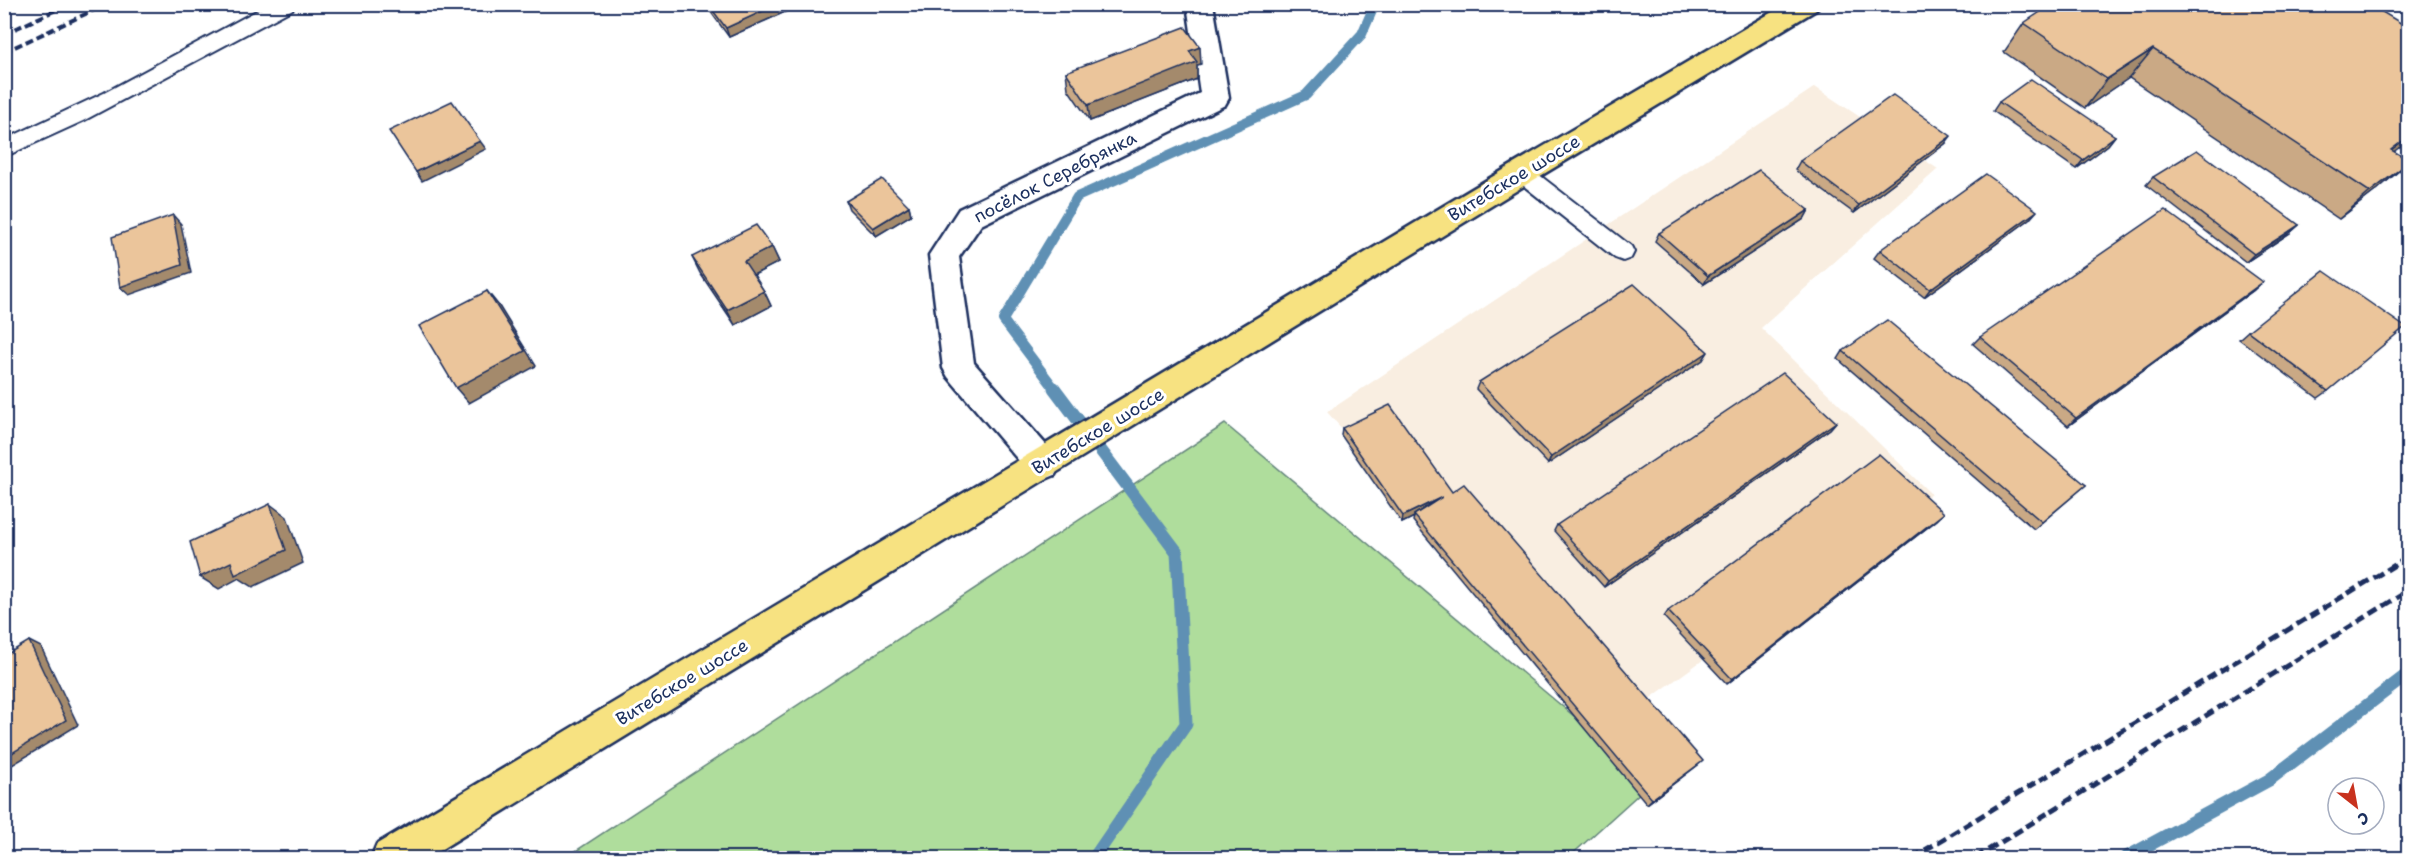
<svg xmlns="http://www.w3.org/2000/svg" width="2413" height="863" font-family="'Shantell Sans',sans-serif">
  <style>
    .built { fill: #f9eee1 }
    .green { fill: #afdd9c; stroke: #65867d; stroke-width: 1.5 }
    .lines { fill: none; stroke-linecap: round; stroke-linejoin: round }
    .stream-far1 { stroke: #5f90b4; stroke-width: 10 }
    .stream { stroke: #5f90b4; stroke-width: 13 }
    .service-casing { stroke: #1b2f5e; stroke-width: 4 }
    .minor-casing { stroke: #1b2f5e; stroke-width: 5 }
    .primary-casing { stroke: #1b2f5e; stroke-width: 5 }
    .service { fill: #fff; fill-rule: evenodd }
    .minor { fill: #fff; fill-rule: evenodd }
    .primary { fill: #f7e281; fill-rule: evenodd }
    .rail-far1 { stroke: #1b2f5e; stroke-width: 4; stroke-dasharray: 8 4; stroke-linecap: butt }
    .rail { stroke: #1b2f5e; stroke-width: 5; stroke-dasharray: 10 5; stroke-linecap: butt }
    .wall { fill: #caa985; stroke: #1b2f5e; stroke-width: 1.5 }
    .shaded-wall { fill: #a48a6c; stroke: #1b2f5e; stroke-width: 1.5 }
    .building { fill: #ebc59b; stroke: #1b2f5e; stroke-width: 1.5 }
    .labels { text-anchor: middle; dominant-baseline: central; stroke-width: 6; stroke-linejoin: round; paint-order: stroke }
    .street-label { font-size: 18px; fill: #1b2f5e; stroke: #fff }
  </style>
  <rect width="100%" height="100%" fill="#fff"/>
  <filter id="ink" filterUnits="userSpaceOnUse"><feTurbulence type="fractalNoise" baseFrequency=".0167" numOctaves="2"/><feDisplacementMap in="SourceGraphic" scale="12" xChannelSelector="R" yChannelSelector="G"/><feConvolveMatrix kernelMatrix="1 2 1 2 8 2 1 2 1" color-interpolation-filters="sRGB"/></filter>
  <g filter="url(#ink)">
    <path class="built" d="M1815 87 1938 169 1761 328 1931 494 1608 729 1327 412Z"/>
    <path class="green" d="M1225 424 1599 737 1672 764 1568 858H565Z"/>
    <g class="lines">
      <path class="stream-far1" d="M1055 389 1003 320 1077 197 1306 95 1362 34 1375 4"/>
      <path class="stream" d="M1054 388 1177 552 1186 724 1094 858
        M2125 858 2269 780 2408 674"/>
      <g class="service-casing">
        <path id="service" d="M269 4H295L293 9 83 121 4 157V140L104 93Z
          M1522 165 1529 167 1631 246 1634 252 1631 258 1623 261 1615 258 1515 179 1511 173 1515 167Z"/>
      </g>
      <g class="minor-casing">
        <path id="minor" d="M1187 4H1213L1229 98 1225 105 981 225 959 257 974 363 1055 455 1060 465 1055 475 1043 480 1031 475 948 377 943 368 929 255 959 209 1200 93Z"/>
      </g>
      <g class="primary-casing">
        <path id="primary" d="M1786 4H1820L1816 10 1532 181 427 858H371L377 844 1512 165Z"/>
      </g>
      <use href="#service" class="service"/>
      <use href="#minor" class="minor"/>
      <use href="#primary" class="primary"/>
      <path class="rail-far1" d="M4 34 69 4
        M4 52 107 4"/>
      <path class="rail" d="M1912 858 2408 557
        M1975 858 2408 591"/>
    </g>
    <path class="wall" d="M705 4H784L787 11 729 37Z
      M2024 23 2409 28V140L2394 151 2409 162 2378 189 2339 219 2129 78 2085 108 2004 52Z
      M1201 64 1197 65V79L1090 121 1068 89 1066 72Z
      M1999 102 2115 136 2108 145 2076 169 1993 111Z
      M1945 144 1854 213 1795 170 1800 161Z
      M2153 177 2299 225 2290 233 2246 262 2146 185Z
      M846 201 909 206 911 215 876 236 849 209Z
      M1809 210 1804 219 1704 284 1655 241 1659 233Z
      M2030 219 1924 297 1874 258 1880 250Z
      M772 247 779 262 754 275 764 291 771 306 735 325 700 273 692 257Z
      M2254 290 2068 426 1973 344 1980 337Z
      M2248 331 2328 391 2318 398 2239 339Z
      M1843 351 2086 485 2034 529 1838 359Z
      M1703 360 1548 464 1476 389 1479 382Z
      M1836 422 1830 429 1604 587 1554 531 1557 525Z
      M1342 428 1452 492 1698 765 1647 804 1413 521 1414 517 1402 523 1341 435Z
      M1944 513 1937 520 1727 684 1664 617 1668 611Z"/>
    <path class="shaded-wall" d="M778 4H784L787 11 729 37 726 28Z
      M1200 47 1201 64 1197 65V79L1090 121 1088 105 1189 51Z
      M2153 49 2129 78 2085 108 2107 79Z
      M1951 136 1945 144 1854 213 1859 205Z
      M2115 136 2108 145 2076 169 2083 160Z
      M2409 136V140L2361 177 2391 150Z
      M480 141 486 149 422 181 416 172Z
      M2409 162 2378 189 2339 219 2370 192Z
      M909 206 911 215 876 236 873 228Z
      M1809 210 1804 219 1704 284 1708 276Z
      M2037 211 2030 219 1924 297 1930 289Z
      M173 215 181 224 191 273 129 295 120 287Z
      M2299 225 2290 233 2246 262 2254 254Z
      M772 247 779 262 751 276 744 261Z
      M2263 282 2254 290 2068 426 2076 418Z
      M487 291 499 306 536 366 469 403 456 388Z
      M764 291 771 306 735 325 727 310Z
      M1708 352 1703 360 1548 464 1551 457Z
      M1836 422 1830 429 1604 587 1608 581Z
      M1442 497 1414 515V517L1402 523 1403 516Z
      M270 504 287 517 303 563 253 587 239 578 219 589 200 577Z
      M1944 513 1937 520 1727 684 1732 679Z
      M29 641 41 647 78 725 4 770V758Z
      M1703 761 1698 765 1647 804 1652 799Z"/>
    <path class="building" d="M708 4H778L726 28Z
      M2052 4H2369L2409 28V136L2391 150 2409 160V162L2370 192 2153 49 2107 79 2024 23Z
      M1185 27 1200 47 1189 51 1197 62 1088 105 1066 72Z
      M2031 79 2115 136 2083 160 1999 102Z
      M1893 95 1951 136 1859 205 1800 161Z
      M452 101 480 141 416 172 389 131Z
      M2197 150 2299 225 2254 254 2153 177Z
      M1759 170 1809 210 1708 276 1659 233Z
      M1986 174 2037 211 1930 289 1880 250Z
      M882 179 909 206 873 228 846 201Z
      M2165 210 2263 282 2076 418 1980 337Z
      M173 215 182 265 120 287 112 237Z
      M756 225 772 247 744 261 764 291 727 310 692 257Z
      M2324 271 2405 327 2328 391 2248 331Z
      M1634 284 1708 352 1551 457 1479 382Z
      M487 291 525 351 456 388 419 326Z
      M1887 320 2086 485 2042 522 1843 351Z
      M1783 373 1836 422 1608 581 1557 525Z
      M1390 405 1452 492 1464 484 1703 761 1652 799 1414 515 1442 497 1403 516 1342 428Z
      M1879 454 1944 513 1732 679 1668 611Z
      M270 504 286 550 235 575 231 562 200 577 190 542Z
      M29 641 66 720 4 758V656Z"/>
  </g>
  <g class="labels">
    <g class="street-label">
      <text transform="translate(1055 177) rotate(-27)">посёлок Серебрянка</text>
      <text transform="translate(1514 178) rotate(-31)">Витебское шоссе</text>
      <text transform="translate(1098 431) rotate(-31)">Витебское шоссе</text>
      <text transform="translate(682 682) rotate(-31)">Витебское шоссе</text>
    </g>
  </g>
  <rect width="2413" height="863" fill="none" stroke="#fff" stroke-width="24"/>
  <rect x="12" y="12" width="2389" height="839" fill="none" stroke="#1b2f5e" stroke-width="2" filter="url(#ink)"/>
  <g transform="translate(2356 806) rotate(149)"><circle r="28" fill="#ffffff" stroke="#a4acbf" stroke-width="1.5"/>
  <path d="M0-4.5L10 22L0 15L-10 22Z" fill="#c8321e"/>
  <text y="-9" font-size="16" font-weight="bold" text-anchor="middle" fill="#1b2f5e">С</text>
  </g>
</svg>
